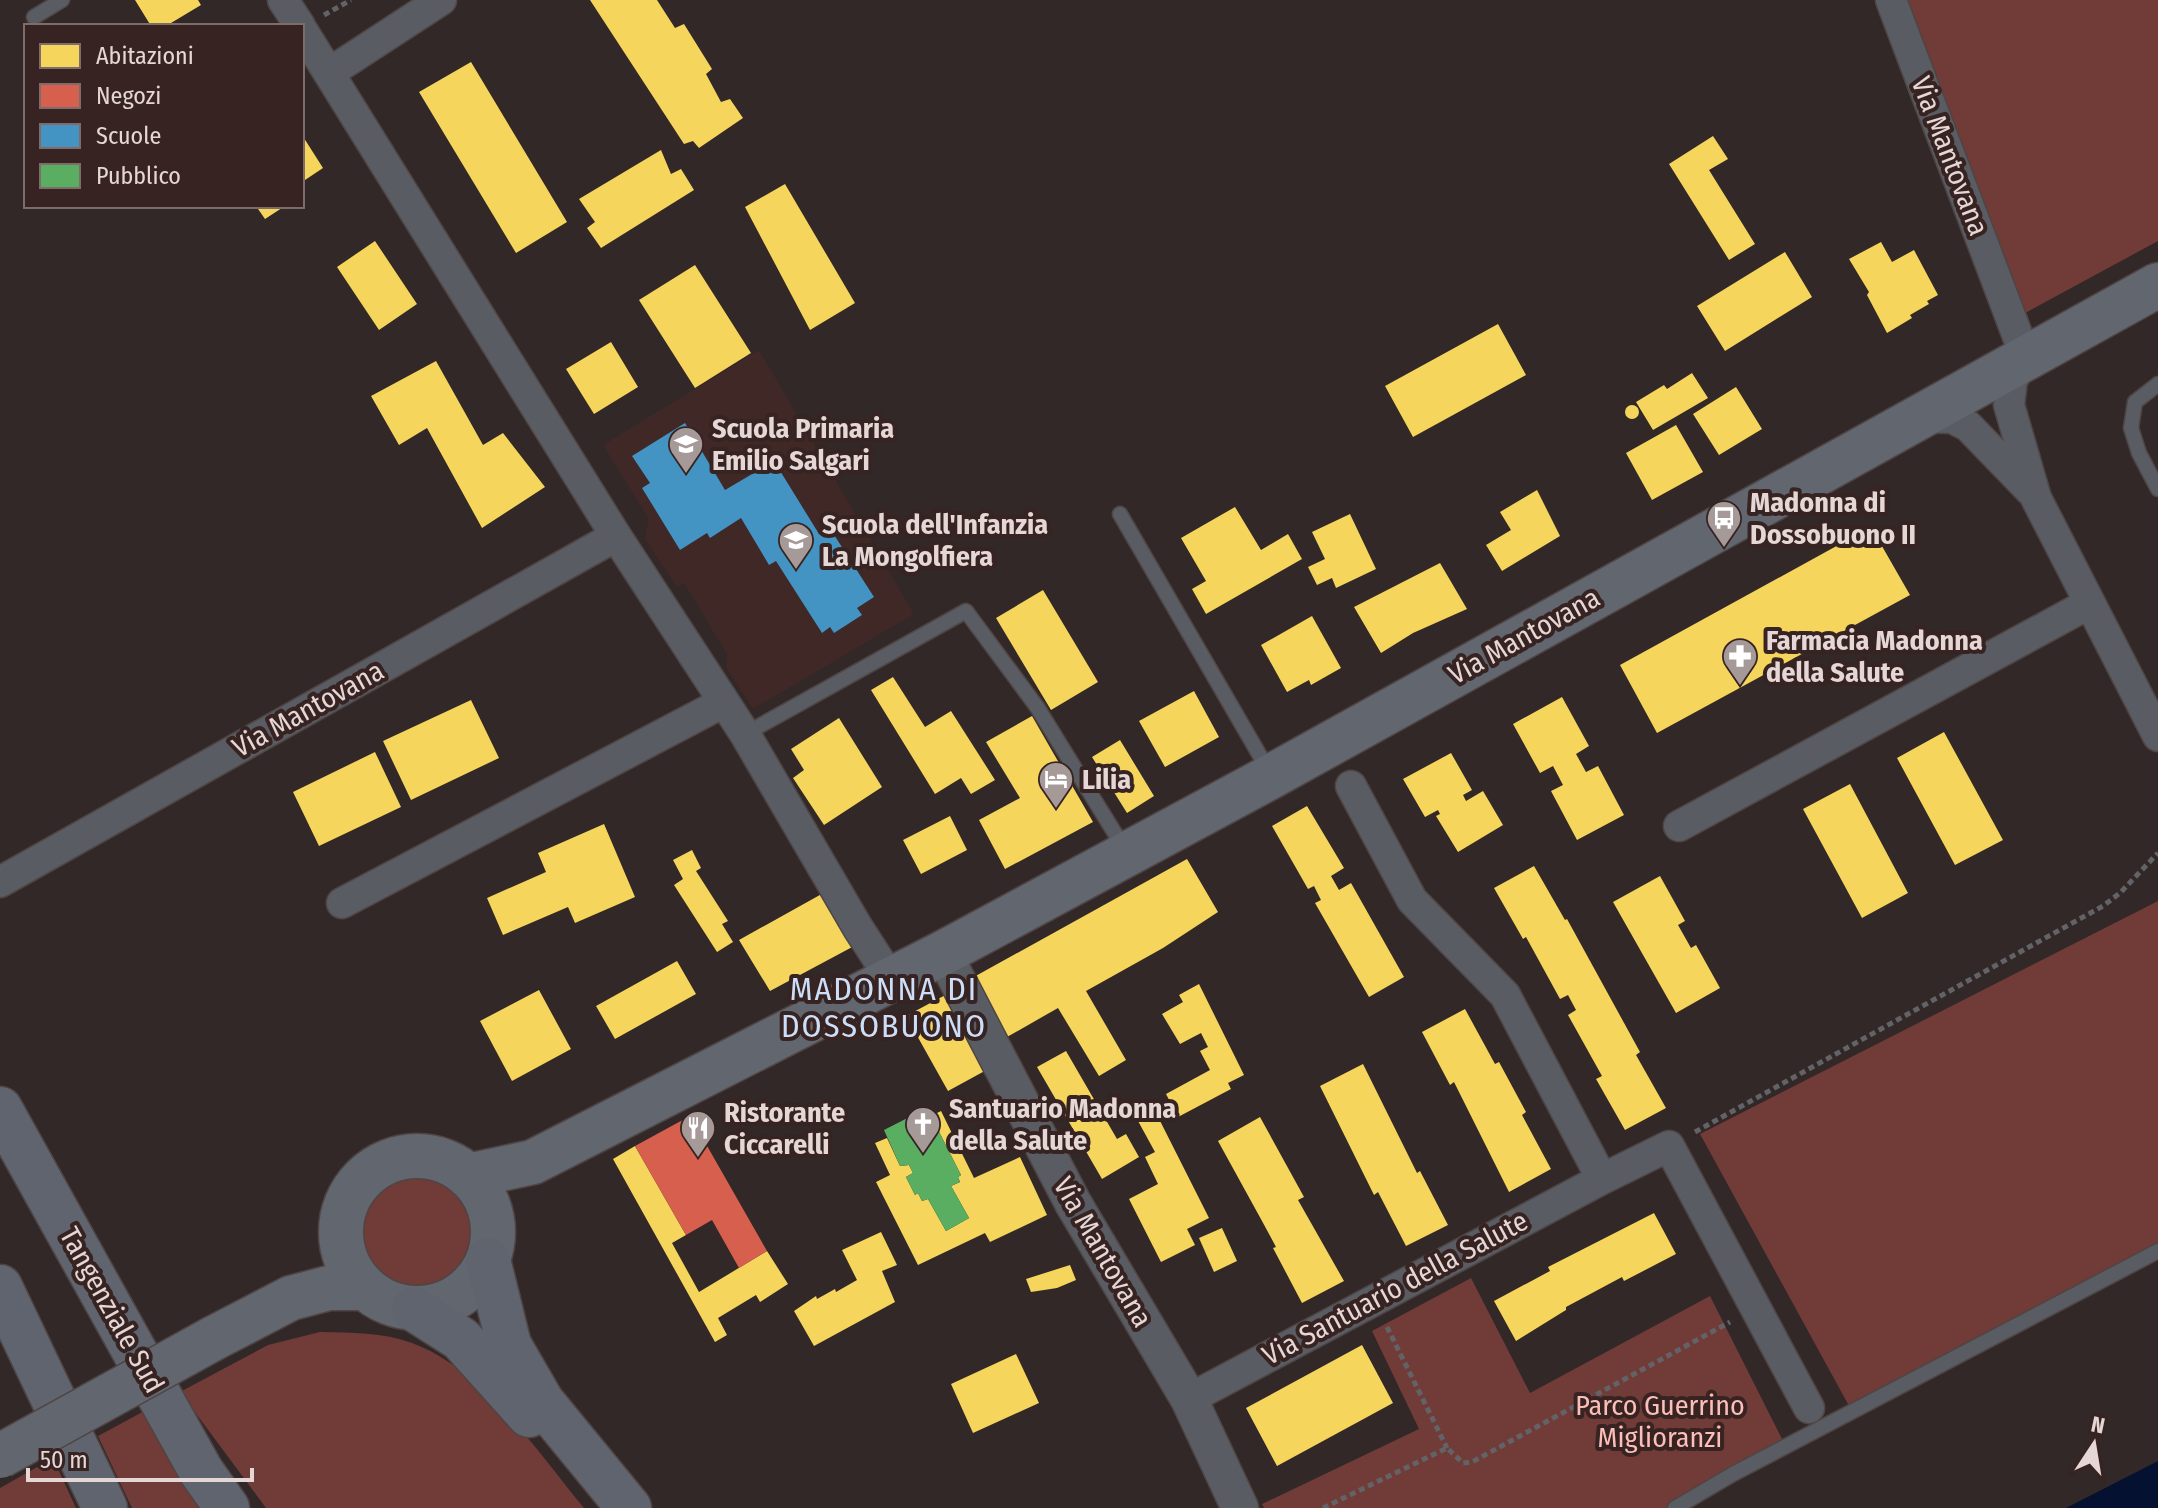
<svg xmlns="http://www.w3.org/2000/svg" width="2158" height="1508" font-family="'Fira Sans Condensed',sans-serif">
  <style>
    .built { fill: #402827 }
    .green { fill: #713b38 }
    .water { fill: #041131 }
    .homes { fill: #f6d55c }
    .shops { fill: #d6604d }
    .schools { fill: #4393c3 }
    .public { fill: #5aae61 }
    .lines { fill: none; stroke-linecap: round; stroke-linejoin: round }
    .service-casing { stroke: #4e4544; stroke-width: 17 }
    .minor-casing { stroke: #4e4544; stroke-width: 33 }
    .tertiary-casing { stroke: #4e4544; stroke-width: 39 }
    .primary-casing { stroke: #4e4544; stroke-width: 47 }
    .trunk-casing { stroke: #4e4544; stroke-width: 47 }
    .path { stroke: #636367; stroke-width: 5; stroke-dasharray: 6 4; stroke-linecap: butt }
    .service { stroke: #595c62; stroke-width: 14 }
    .minor { stroke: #595c62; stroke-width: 30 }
    .tertiary { stroke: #595c62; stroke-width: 36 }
    .primary { stroke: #61666f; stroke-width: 44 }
    .trunk { stroke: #60646e; stroke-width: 44 }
    .primary-bridge-casing { stroke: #4e4544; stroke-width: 47; stroke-linecap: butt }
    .primary-bridge { stroke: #61666f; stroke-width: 44 }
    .labels { text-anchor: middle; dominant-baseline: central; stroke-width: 8; stroke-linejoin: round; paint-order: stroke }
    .street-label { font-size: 28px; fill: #e5d7d6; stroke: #372422 }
    .poi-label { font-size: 28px; font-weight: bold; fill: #e5d7d6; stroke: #372422; text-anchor: start }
    .park-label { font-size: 28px; fill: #fdbdb8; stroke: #372422 }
    .quarter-label { font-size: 32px; letter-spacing: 2px; fill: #cddff8; stroke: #372422 }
  </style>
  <rect width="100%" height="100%" fill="#322827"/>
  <path class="built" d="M759 350 914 614 753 709 726 667 727 654 684 583 677 587 645 539 649 519 603 445Z"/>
  <path class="green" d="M1893 0H2158V241L2016 318Z
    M2158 901V1245L1854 1415 1700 1134Z
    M355 1232a61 61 0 1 1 122 0a61 61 0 1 1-122 0Z
    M1471 1278 1530 1393 1710 1296 1786 1447 1681 1508H1264L1262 1504 1419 1429 1372 1331Z
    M320 1332C351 1333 383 1332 412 1343 483 1369 537 1451 584 1508H266L180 1392 268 1345Z
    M148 1409 206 1508H132L98 1436Z
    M53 1458 76 1508H0V1488Z"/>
  <path class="water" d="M2158 1461V1508H2066Z"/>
  <path class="homes" d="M135 0H198L201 5 166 26H151Z
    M590 0H657L675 28 684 24 712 69 706 74 721 102 730 99 743 118 699 148 693 141 684 144Z
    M471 62 567 222 516 253 419 92Z
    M302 135 323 168 302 182Z
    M1713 136 1728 159 1709 170 1755 244 1729 260 1669 164Z
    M661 150 671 174 681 169 694 190 601 248 587 228 595 222 579 199Z
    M785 184 855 303 810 330 745 207Z
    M256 206H285L265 219Z
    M375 241 417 304 379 330 337 267Z
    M1881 242 1892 262 1914 250 1938 295 1927 301 1929 304 1910 315 1912 318 1887 333 1867 295 1869 292 1849 259Z
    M1785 252 1812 297 1725 351 1697 306Z
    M695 265 751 353 695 388 639 300Z
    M1498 324 1526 375 1413 437 1385 386Z
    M611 342 638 387 594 414 566 369Z
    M436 361 483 445 503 433 545 487 482 528 427 428 399 445 371 396Z
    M1692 373 1708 398 1653 430 1636 402 1664 385 1667 389Z
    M1736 387 1762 429 1719 455 1693 414Z
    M1625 412a7 7 0 1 1 14 0a7 7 0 1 1-14 0Z
    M1676 425 1703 472 1652 500 1626 453Z
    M1537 490 1560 536 1502 571 1486 545 1511 530 1500 512Z
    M1235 507 1261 550 1288 534 1302 559 1206 614 1192 589 1206 581 1181 538Z
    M1350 514 1376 569 1336 588 1332 578 1317 585 1308 567 1325 559 1312 532Z
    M1871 527 1910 595 1657 733 1620 665Z
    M1440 563 1467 609 1413 633 1381 653 1354 607Z
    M1043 590 1098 682 1051 710 996 618Z
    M1312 616 1341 668 1311 685 1309 680 1287 692 1261 645Z
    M893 677 925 727 951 711 995 780 971 794 961 778 935 794 871 690Z
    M1194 691 1219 737 1165 767 1139 721Z
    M1562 697 1589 746 1576 754 1586 772 1598 766 1624 815 1577 840 1551 791 1563 785 1553 766 1540 773 1513 724Z
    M471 700 499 758 411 800 383 741Z
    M1032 716 1093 822 1005 869 979 820 1020 798 986 742Z
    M839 718 882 787 824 825 793 778 804 770 791 749Z
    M1944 732 2003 840 1955 865 1897 758Z
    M1120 740 1154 796 1127 813 1092 757Z
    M375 752 401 807 319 846 293 792Z
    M1451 753 1472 790 1463 795 1466 801 1483 791 1503 825 1458 852 1436 816 1440 814 1438 810 1425 817 1403 779Z
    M1850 784 1908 893 1862 918 1803 809Z
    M1307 806 1344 868 1331 876 1339 890 1351 883 1404 977 1369 997 1315 903 1321 900 1314 886 1308 889 1272 826Z
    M950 816 967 850 921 874 903 840Z
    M604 824 635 897 575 923 568 907 503 935 487 898 546 872 538 853Z
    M692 850 701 868 696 871 728 921 722 924 733 942 717 952 674 885 683 879 673 860Z
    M1187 859 1218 912 1163 948 1086 991 1126 1060 1099 1076 1058 1008 1007 1037 972 978Z
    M1534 866 1565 920 1567 919 1640 1052 1636 1055 1666 1108 1625 1130 1596 1079 1602 1076 1568 1015 1576 1010 1568 995 1560 999 1526 937 1523 939 1494 888Z
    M1660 876 1685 921 1678 925 1691 948 1696 945 1720 988 1676 1013 1613 902Z
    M827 891 856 945 770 991 739 940Z
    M677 961 696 994 615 1039 596 1006Z
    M1199 984 1244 1075 1228 1083 1231 1089 1178 1117 1166 1094 1210 1070 1200 1051 1208 1047 1201 1033 1180 1044 1162 1014 1183 1002 1179 995Z
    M539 990 571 1049 512 1081 480 1021Z
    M951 992 992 1067 948 1091 906 1016Z
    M1465 1009 1495 1064 1499 1062 1526 1112 1522 1115 1551 1169 1509 1192 1454 1082 1450 1085 1422 1032Z
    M1066 1051 1117 1139 1126 1134 1139 1157 1102 1179 1037 1067Z
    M1363 1064 1417 1173 1420 1171 1448 1225 1406 1246 1378 1192 1374 1195 1320 1086Z
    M1150 1101 1209 1218 1187 1229 1195 1245 1161 1262 1129 1199 1158 1184 1145 1157 1155 1152 1132 1110Z
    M941 1111 974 1178 1020 1157 1047 1215 990 1242 985 1233 918 1265 876 1182 890 1175 875 1143 887 1138 900 1166 909 1165 913 1173 906 1177 915 1195 918 1193 922 1201 928 1199 946 1231 969 1218 951 1186 960 1182 958 1177 961 1175 931 1116Z
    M1260 1117 1304 1197 1298 1200 1344 1281 1302 1303 1273 1248 1276 1247 1262 1221 1218 1141Z
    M635 1146 686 1235 672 1243 699 1292 767 1251 788 1284 760 1302 756 1295 718 1318 727 1335 715 1342 613 1159Z
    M1654 1213 1676 1254 1624 1281 1622 1277 1566 1307V1310L1516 1341 1494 1301 1550 1271 1548 1267Z
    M1222 1228 1237 1261 1214 1272 1199 1238Z
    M881 1232 897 1265 882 1271 895 1302 814 1346 794 1311 816 1296 817 1299 835 1289 836 1292 857 1280 842 1250Z
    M1070 1265 1076 1280 1057 1288 1031 1292 1026 1279Z
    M1362 1345 1393 1403 1277 1466 1246 1408Z
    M1016 1354 1039 1403 973 1433 951 1384Z"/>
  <path class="shops" d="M690 1116 767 1251 739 1268 712 1220 686 1235 635 1146Z"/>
  <path class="schools" d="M685 423 725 490 774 461 819 534 829 527 874 597 857 608 862 615 834 633 830 627 822 633 776 561 769 565 741 518 710 538 707 533 680 550 642 488 650 483 632 456Z"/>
  <path class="public" d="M927 1108 961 1175 958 1177 960 1182 951 1186 969 1218 946 1231 928 1199 922 1201 918 1193 915 1195 906 1177 913 1173 909 1165 900 1166 884 1130Z"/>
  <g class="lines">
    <g class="service-casing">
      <path id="service" d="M34 17 62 0
        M2158 384 2135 402 2131 428 2139 453 2158 489
        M1120 514 1270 773
        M745 734 966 611 1037 707 1124 848
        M1675 1508 1733 1474 2158 1251"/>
    </g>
    <g class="minor-casing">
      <path id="minor" d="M283 0 300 26
        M1891 0 2026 358 2012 380 2009 405 2036 498 2158 736
        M302 30 616 536 745 734 858 928 891 979
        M329 73 441 0
        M1919 417 1952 418 1968 426 2030 490
        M1351 786 1412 900 1505 995 1602 1179
        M1679 826 2090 603
        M0 882 616 536
        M342 903 724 702
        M1189 1399 1602 1179 1669 1146 1809 1408"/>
    </g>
    <g class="tertiary-casing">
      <path id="tertiary" d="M943 953 1073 1203 1189 1399 1240 1508"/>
    </g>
    <g class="primary-casing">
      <path id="primary" d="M341 1232a76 76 0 1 1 152 0a76 76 0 1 1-152 0Z
        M468 1176 533 1162 943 953 1272 776 2158 285
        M214 1338 291 1298 329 1288H365"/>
    </g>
    <g class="trunk-casing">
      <path id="trunk" d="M0 1109 201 1471 227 1508
        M488 1260 509 1345 542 1402 629 1508
        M0 1287 105 1508
        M414 1309 461 1339 529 1415"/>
    </g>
    <path class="path" d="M324 15 351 0
      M1695 1132 2103 906 2120 893 2158 853
      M1387 1327 1447 1448
      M1323 1508 1447 1448 1463 1463 1472 1462 1730 1322"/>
    <use href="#service" class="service"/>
    <use href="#minor" class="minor"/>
    <use href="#tertiary" class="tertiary"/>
    <use href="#primary" class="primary"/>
    <use href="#trunk" class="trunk"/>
    <g class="primary-bridge-casing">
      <path id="primary-bridge" d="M0 1456 214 1338"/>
    </g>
    <use href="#primary-bridge" class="primary-bridge"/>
  </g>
  <defs>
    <g id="school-pin" transform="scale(1.8)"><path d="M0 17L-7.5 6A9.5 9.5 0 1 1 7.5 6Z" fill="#a69a99" stroke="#372422"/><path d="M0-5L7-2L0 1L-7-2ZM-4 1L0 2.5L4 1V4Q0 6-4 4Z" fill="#fff"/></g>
    <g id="bus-pin" transform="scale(1.8)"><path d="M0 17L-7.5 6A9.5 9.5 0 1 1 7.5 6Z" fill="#a69a99" stroke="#372422"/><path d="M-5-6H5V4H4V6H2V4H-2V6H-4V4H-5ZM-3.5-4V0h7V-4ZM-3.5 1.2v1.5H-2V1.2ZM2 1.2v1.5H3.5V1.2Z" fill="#fff"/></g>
    <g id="pharmacy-pin" transform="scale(1.8)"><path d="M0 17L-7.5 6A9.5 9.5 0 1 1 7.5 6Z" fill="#a69a99" stroke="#372422"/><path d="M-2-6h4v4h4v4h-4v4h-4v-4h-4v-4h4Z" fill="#fff"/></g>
    <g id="hotel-pin" transform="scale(1.8)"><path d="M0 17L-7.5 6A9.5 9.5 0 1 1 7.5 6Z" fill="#a69a99" stroke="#372422"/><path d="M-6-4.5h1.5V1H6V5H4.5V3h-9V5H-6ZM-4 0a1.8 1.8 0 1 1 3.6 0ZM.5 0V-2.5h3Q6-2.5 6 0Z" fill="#fff"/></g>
    <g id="church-pin" transform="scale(1.8)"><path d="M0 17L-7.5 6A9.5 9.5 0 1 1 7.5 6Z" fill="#a69a99" stroke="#372422"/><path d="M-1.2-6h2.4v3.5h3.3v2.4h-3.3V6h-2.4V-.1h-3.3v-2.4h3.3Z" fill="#fff"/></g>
    <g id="restaurant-pin" transform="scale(1.8)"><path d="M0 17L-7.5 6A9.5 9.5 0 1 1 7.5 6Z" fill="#a69a99" stroke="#372422"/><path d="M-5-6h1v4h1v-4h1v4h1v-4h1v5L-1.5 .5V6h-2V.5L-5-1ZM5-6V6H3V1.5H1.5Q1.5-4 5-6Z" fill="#fff"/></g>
  </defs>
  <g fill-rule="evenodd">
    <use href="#school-pin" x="686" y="444"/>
    <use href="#bus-pin" x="1724" y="518"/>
    <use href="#school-pin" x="796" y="540"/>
    <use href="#pharmacy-pin" x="1740" y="656"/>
    <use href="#hotel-pin" x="1056" y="779"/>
    <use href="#church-pin" x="923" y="1124"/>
    <use href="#restaurant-pin" x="698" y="1128"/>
  </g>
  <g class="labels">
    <g class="street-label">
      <text transform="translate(1950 156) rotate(69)">Via Mantovana</text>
      <text transform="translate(1524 636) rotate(-29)">Via Mantovana</text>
      <text transform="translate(308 709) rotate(-29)">Via Mantovana</text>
      <text transform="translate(1103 1252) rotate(60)">Via Mantovana</text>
      <text transform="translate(1395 1288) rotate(-28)">Via Santuario della Salute</text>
      <text transform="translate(112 1310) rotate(61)">Tangenziale Sud</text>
    </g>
    <g class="poi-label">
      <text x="712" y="428">Scuola Primaria<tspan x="712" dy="32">Emilio Salgari</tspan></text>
      <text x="1750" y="502">Madonna di<tspan x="1750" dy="32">Dossobuono II</tspan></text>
      <text x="822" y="524">Scuola dell'Infanzia<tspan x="822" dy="32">La Mongolfiera</tspan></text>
      <text x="1766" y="640">Farmacia Madonna<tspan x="1766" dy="32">della Salute</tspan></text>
      <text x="1082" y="779">Lilia</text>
      <text x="949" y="1108">Santuario Madonna<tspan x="949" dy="32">della Salute</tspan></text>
      <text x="724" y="1112">Ristorante<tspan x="724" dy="32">Ciccarelli</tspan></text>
    </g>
    <g class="park-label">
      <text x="1660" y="1405">Parco Guerrino<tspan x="1660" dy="32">Miglioranzi</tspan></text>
    </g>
    <g class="quarter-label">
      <text x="884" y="989">MADONNA DI<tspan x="884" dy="37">DOSSOBUONO</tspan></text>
    </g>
  </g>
  <rect x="24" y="24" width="280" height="184" fill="#372422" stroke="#7d6c6a" stroke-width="2"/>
  <rect x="40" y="44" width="40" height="24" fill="#f6d55c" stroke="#7d6c6a" stroke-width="2"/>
  <text x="96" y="64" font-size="24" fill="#e5d7d6">Abitazioni</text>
  <rect x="40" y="84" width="40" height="24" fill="#d6604d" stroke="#7d6c6a" stroke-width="2"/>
  <text x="96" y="104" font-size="24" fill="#e5d7d6">Negozi</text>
  <rect x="40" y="124" width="40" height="24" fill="#4393c3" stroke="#7d6c6a" stroke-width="2"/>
  <text x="96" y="144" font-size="24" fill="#e5d7d6">Scuole</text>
  <rect x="40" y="164" width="40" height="24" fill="#5aae61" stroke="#7d6c6a" stroke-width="2"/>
  <text x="96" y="184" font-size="24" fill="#e5d7d6">Pubblico</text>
  <g transform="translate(2094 1444) rotate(12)" stroke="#372422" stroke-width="6" paint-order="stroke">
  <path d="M0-6L14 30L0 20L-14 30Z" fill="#e5d7d6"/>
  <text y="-12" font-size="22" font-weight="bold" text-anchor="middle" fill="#e5d7d6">N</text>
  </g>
  <path d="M28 1468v12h224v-12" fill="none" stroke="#e5d7d6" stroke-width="4"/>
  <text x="40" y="1468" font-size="24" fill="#e5d7d6" stroke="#372422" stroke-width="6" paint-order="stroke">50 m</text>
</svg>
